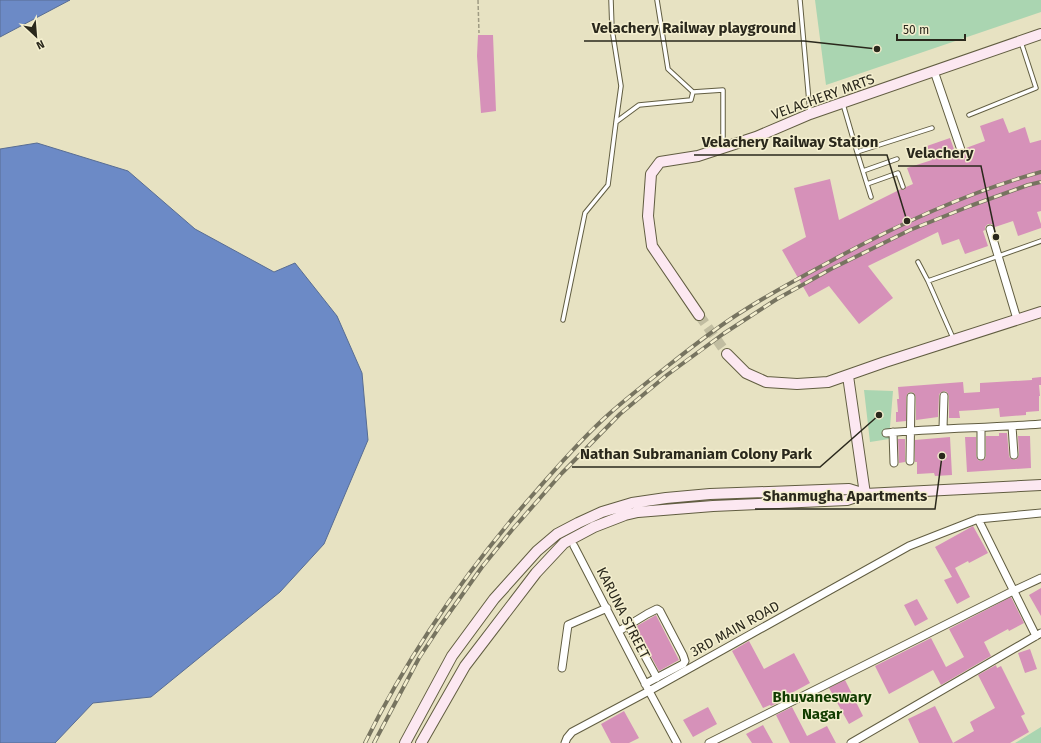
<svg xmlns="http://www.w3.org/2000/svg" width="1041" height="743" font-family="'Fira Sans',sans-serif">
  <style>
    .green { fill: #aad5b1 }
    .water { fill: #6c8ac6; stroke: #586d93 }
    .building { fill: #d691b9 }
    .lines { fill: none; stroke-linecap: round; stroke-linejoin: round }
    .secondary-tunnel { stroke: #c1bda1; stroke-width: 10; stroke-dasharray: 10 5; stroke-linecap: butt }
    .lane-casing { stroke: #615d41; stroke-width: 5.5 }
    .street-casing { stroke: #615d41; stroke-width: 9 }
    .secondary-casing { stroke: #615d41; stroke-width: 12 }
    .path { stroke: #9f9b83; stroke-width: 1.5; stroke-dasharray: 4 2; stroke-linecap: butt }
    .lane { stroke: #fff; stroke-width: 3.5 }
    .street { stroke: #fff; stroke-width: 7 }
    .secondary { stroke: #fce8f1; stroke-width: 10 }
    .rail-casing { stroke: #777460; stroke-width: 4 }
    .rail { stroke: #f4efcf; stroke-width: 2.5; stroke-dasharray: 8; stroke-linecap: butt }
    .labels { text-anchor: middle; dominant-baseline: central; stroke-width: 3; stroke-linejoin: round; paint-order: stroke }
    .street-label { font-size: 14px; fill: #2a281c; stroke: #f4efcf }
    .neighbourhood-label { font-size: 15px; font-weight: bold; fill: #123c00; stroke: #f4efcf }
    .leader { fill: none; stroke: #2a281c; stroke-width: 1.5 }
    .callout-dot { fill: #2a281c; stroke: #f4efcf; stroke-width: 1.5 }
    .callout-label { font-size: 15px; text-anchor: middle; font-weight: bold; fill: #2a281c; stroke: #f4efcf; stroke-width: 3; stroke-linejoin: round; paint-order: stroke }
  </style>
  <rect width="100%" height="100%" fill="#e7e2c2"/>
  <path class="green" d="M815 0H1041V12L826 85Z
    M864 390 893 391 889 439 870 442Z
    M1041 727V743H1015Z"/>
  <path class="water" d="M0 0H70L0 37Z
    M37 143 128 171 195 229 274 272 295 263 337 316 362 373 368 440 324 544 280 592 151 697 93 703 55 743H0V149Z"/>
  <path class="building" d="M478 35H493L496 111 481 113 477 56Z
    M1003 118 1009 133 1025 127 1030 143 1041 140V211L1037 212 1041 224V228L1018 236 1013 221 995 227 992 224H988L985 227V230L983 231 988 246 965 254 959 239 942 245 938 232 868 266 893 298 859 324 829 286 809 297 782 250 806 237 794 188 830 179 839 220 901 189 904 190 906 187 913 184 907 168 932 160 927 146 950 138 955 152 960 155H963L966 151V148L985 141 980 126Z
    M1041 377V385H1039L1040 396H1039V411L1026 412V415L1000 417 999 408 976 410 959 411 960 418H949V396L947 392 944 391 940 393 939 395 938 417 916 420V397L914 393 911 392 908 393 906 397V421L896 422V412H898L897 399H899L898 387 963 382 964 393 980 392V383L1032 380V378Z
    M999 433H1007L1009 456 1010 458 1014 460 1017 459 1019 455 1018 436H1030L1031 468 967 472 965 437H976V456L978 460 981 461 985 459 986 456V436H999Z
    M950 437 952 475 935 476 934 473 917 474V462H915V440Z
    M898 439H905V462L899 463Z
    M973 526 988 553 969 563 968 561 955 568 970 597 957 604 944 580 952 577 935 547Z
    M1041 588V616L1029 595Z
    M1011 597 1024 623 1009 631 1008 629 984 642 991 656 941 685 933 670 889 694 875 666 931 638 946 667 964 657 949 629Z
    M917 599 928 619 915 626 904 605Z
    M656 615 679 660 659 671 635 627Z
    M749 641 764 669 794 653 810 683 786 696 787 698 771 706 770 705 763 708 732 651Z
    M1030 649 1037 669 1025 673 1018 653Z
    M996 665 997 668 1001 666 1025 714 1021 716 1029 732 1010 743H919L908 719 935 706 953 743 974 731 970 722 995 708 978 675Z
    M845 680 863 716 849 724 829 688Z
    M708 707 717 724 693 737 683 720Z
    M792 707 807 736 827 726 836 743H790L776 715Z
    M624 711 639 738 629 743H611L601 724Z
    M763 725 773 743H752L746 734Z"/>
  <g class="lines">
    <path class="secondary-tunnel" d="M699 315 727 354"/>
    <g class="lane-casing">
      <path id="lane" d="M611 0 612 29 621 86 616 122
        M657 0 668 69 693 92 723 90V147
        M800 0 810 113
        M843 104 857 152 932 128
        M969 115 1036 88 1021 42
        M857 152 871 197
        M863 171 897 159
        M867 184 898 173 903 187
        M918 262 928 281
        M563 320 585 213 608 185 616 122 639 105 691 100 693 92
        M953 338 928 281 1041 241"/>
    </g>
    <g class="street-casing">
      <path id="street" d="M934 71 961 150
        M990 229 1017 319
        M1012 426 1014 455
        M943 428 944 396
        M981 428V456
        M893 432 894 463
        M886 433C938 428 989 428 1041 424
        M910 461 911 397
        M978 519 1041 513
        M574 546 649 691 677 743
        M628 625 657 678
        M619 631 647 614 657 609 660 611 683 655 685 661 683 664 645 684
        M562 668 568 625 607 608
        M565 743 567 738 572 732 649 691 909 546 978 519 1036 636
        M709 743 1013 591 1041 578
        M851 743 1041 633"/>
    </g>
    <g class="secondary-casing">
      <path id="secondary" d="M699 315 652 246 648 216 651 174 660 162 698 156 756 137 810 114 1041 34
        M727 354 746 373 766 382 797 384 828 382 885 362 1041 312
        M848 376 865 494
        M405 743 452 656 494 599 537 551 557 534 578 523 602 512 632 503 666 498 710 494 849 489 865 494
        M421 743 465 666 536 573 564 543 594 527 625 515 638 512 713 506 847 500 865 494 1041 485"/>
    </g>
    <path class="path" d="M478 0 479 33"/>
    <use href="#lane" class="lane"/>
    <use href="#street" class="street"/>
    <use href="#secondary" class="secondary"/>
    <g class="rail-casing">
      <path id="rail" d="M365 743C410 651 469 567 537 490 559 465 584 436 609 414 628 397 649 381 669 365 693 346 717 327 743 311 771 293 801 277 831 261 897 225 968 192 1041 172
        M374 743 419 658 440 626 482 567 512 530 562 473 620 414 667 375 723 334 777 299 831 269 910 230 970 206 1028 185 1041 182"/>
    </g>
    <use href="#rail" class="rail"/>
  </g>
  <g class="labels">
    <g class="street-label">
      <text transform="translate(823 97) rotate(-20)">VELACHERY MRTS</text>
      <text transform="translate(623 613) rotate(63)">KARUNA STREET</text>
      <text transform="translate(735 629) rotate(-29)">3RD MAIN ROAD</text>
    </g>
    <g class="neighbourhood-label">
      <text x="822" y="697">Bhuvaneswary<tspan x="822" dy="17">Nagar</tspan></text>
    </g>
  </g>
  <path class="leader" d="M877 49L804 41H584M907 221L887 155H694M996 237L981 166H898M879 415L820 467H572M942 456L935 509H755"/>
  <g class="callout-dot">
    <circle cx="877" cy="49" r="4"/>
    <circle cx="907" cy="221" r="4"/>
    <circle cx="996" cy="237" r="4"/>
    <circle cx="879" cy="415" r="4"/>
    <circle cx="942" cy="456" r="4"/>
  </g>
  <g class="callout-label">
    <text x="694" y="33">Velachery Railway playground</text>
    <text x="790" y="147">Velachery Railway Station</text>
    <text x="940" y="158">Velachery</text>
    <text x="696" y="459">Nathan Subramaniam Colony Park</text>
    <text x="845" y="501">Shanmugha Apartments</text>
  </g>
  <g transform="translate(36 36) rotate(154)" stroke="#f4efcf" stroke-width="3" paint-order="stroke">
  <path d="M0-3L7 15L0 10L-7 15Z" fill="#2a281c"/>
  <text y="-6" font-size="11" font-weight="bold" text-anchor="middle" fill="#2a281c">N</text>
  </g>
  <path d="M897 34v6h68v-6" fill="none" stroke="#2a281c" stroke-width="2"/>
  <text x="903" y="34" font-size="12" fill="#2a281c" stroke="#f4efcf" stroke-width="3" paint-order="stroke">50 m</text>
</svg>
